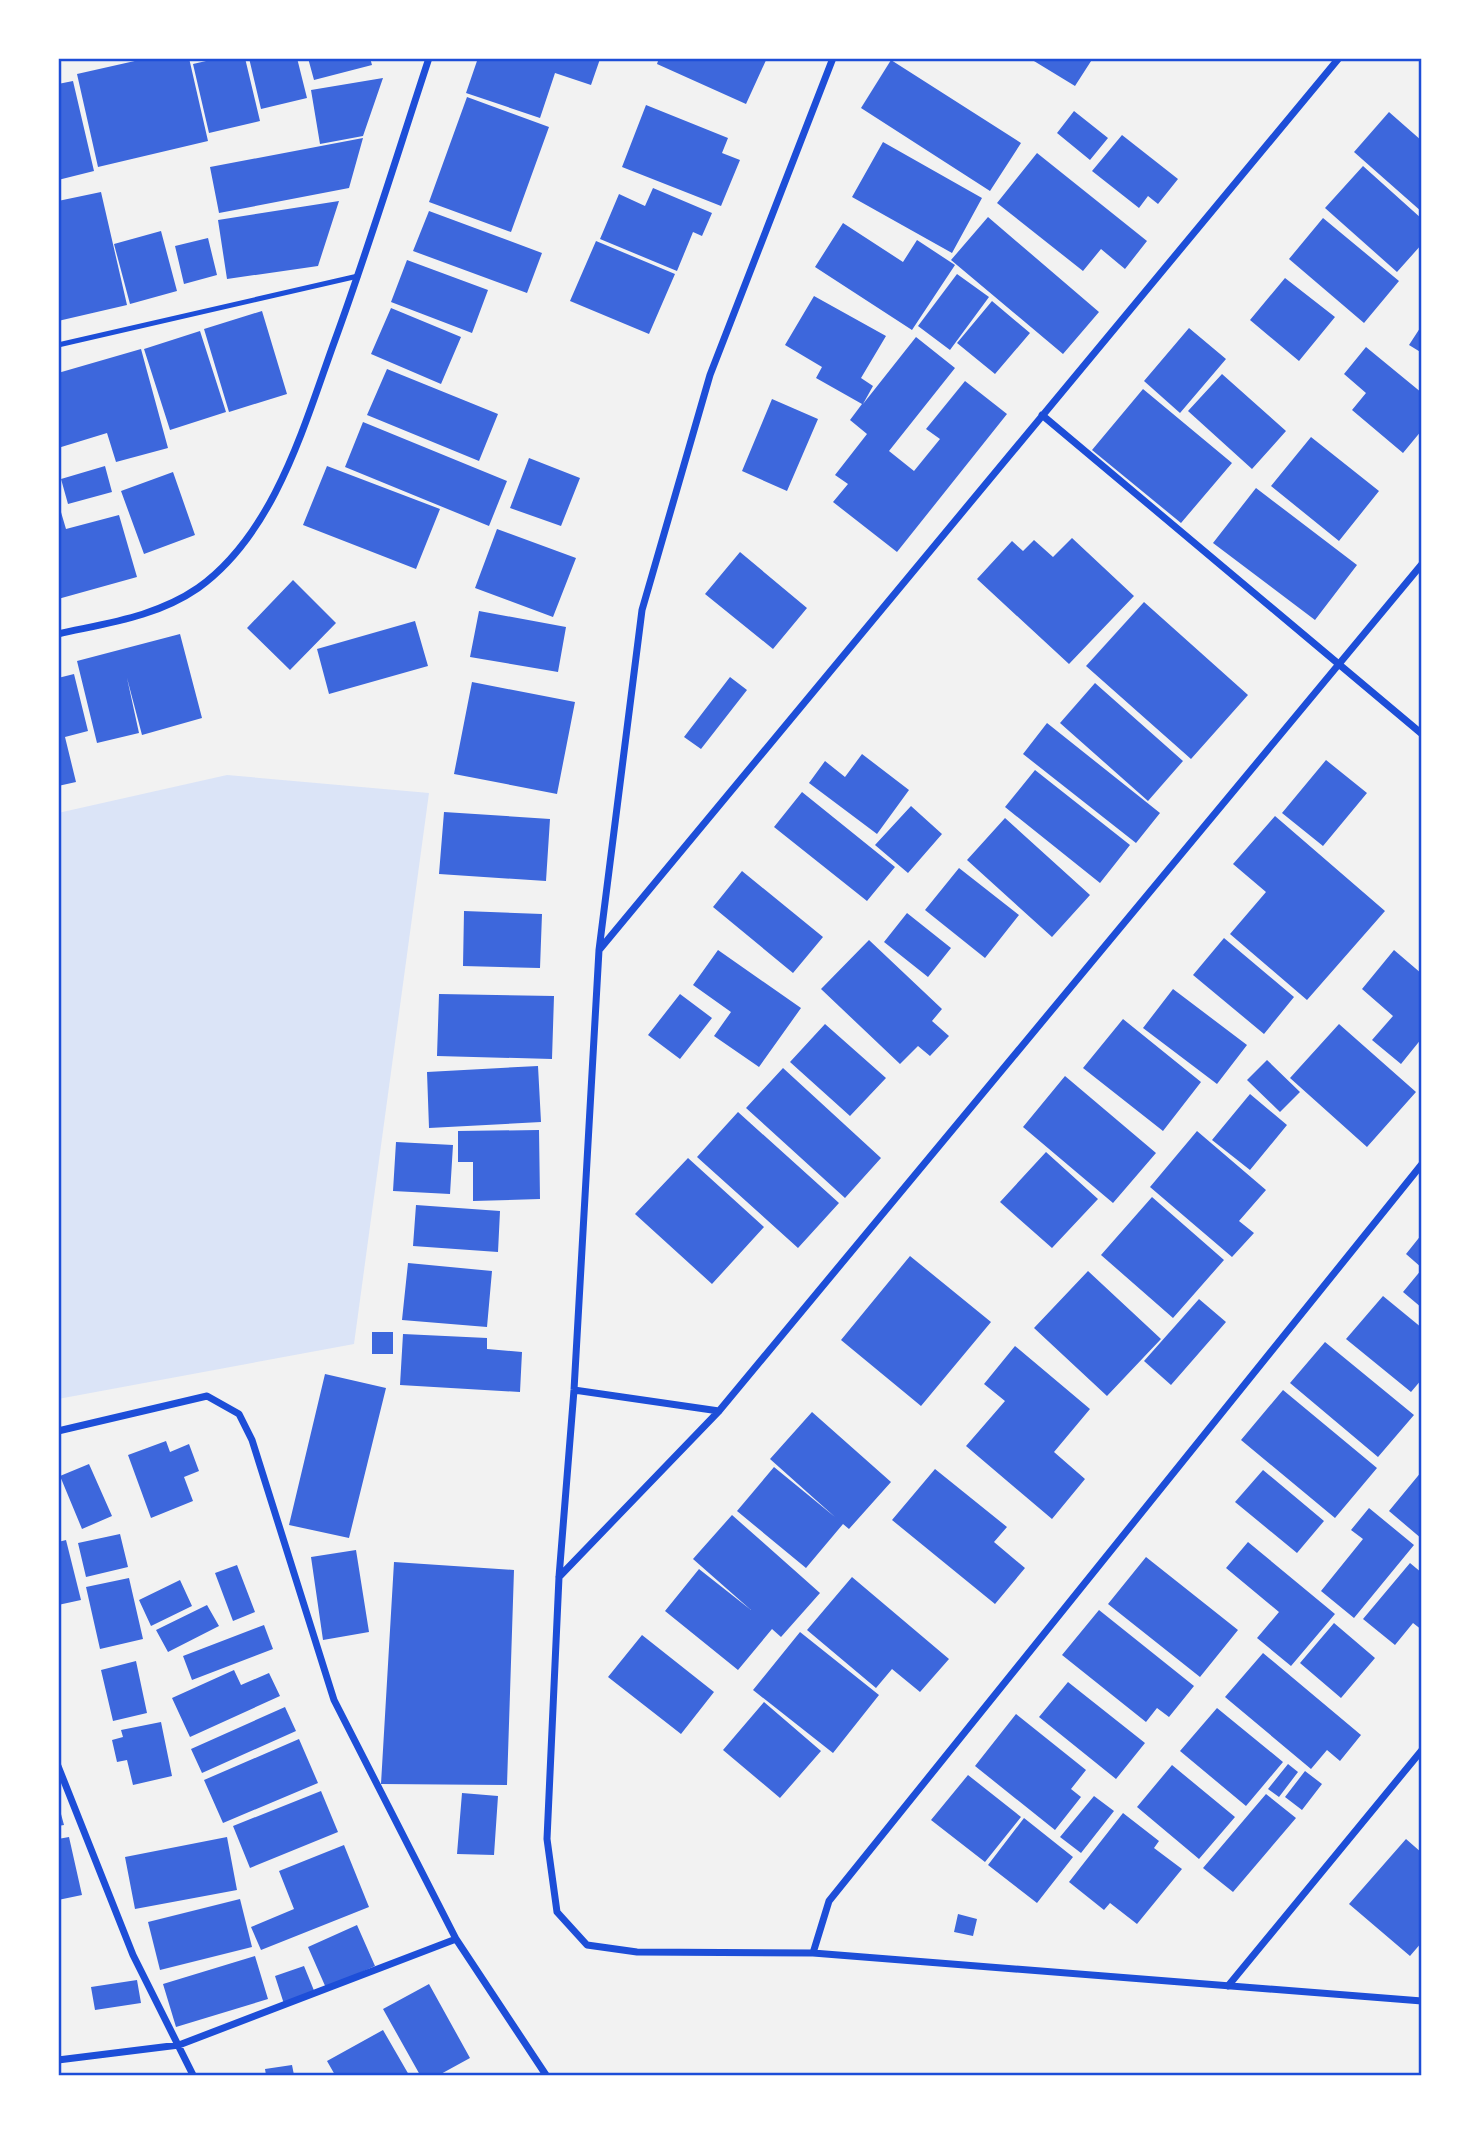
<svg xmlns="http://www.w3.org/2000/svg" width="1480" height="2133" font-family="'Nunito Sans',sans-serif">
  <style>
    .green { fill: #dbe4f7 }
    .building { fill: #3d67dc }
    .lines { fill: none; stroke-linecap: round; stroke-linejoin: round }
    .service { stroke: #1d4ed8; stroke-width: 5 }
    .minor { stroke: #1d4ed8; stroke-width: 7 }
    .neatline { fill: none; stroke: #1d4ed8; stroke-width: 2.5 }
  </style>
  <rect width="100%" height="100%" fill="#f2f2f2"/>
  <path class="green" d="M227 775 429 793 354 1344 58 1399V813Z"/>
  <path class="building" d="M148 58H189L208 141 98 167 77 74Z
    M219 58H245L260 121 209 133 193 64Z
    M249 58H297L307 98 261 109Z
    M308 58H370L372 65 314 80Z
    M478 58H596L600 59 591 85 555 73 540 118 466 93Z
    M659 58H767L746 104 657 64Z
    M1029 58H1093L1075 86Z
    M891 60 1021 143 990 191 861 108Z
    M383 78 363 136 320 144 311 90Z
    M73 81 94 171 58 180V84Z
    M467 97 549 127 511 232 429 202Z
    M646 105 728 138 722 153 740 160 721 206 622 167Z
    M1074 111 1108 138 1090 160 1057 133Z
    M1389 112 1422 141V212L1354 152Z
    M1122 135 1178 179 1158 204 1148 196 1139 208 1092 171Z
    M363 138 349 188 219 213 210 167Z
    M883 142 982 198 952 253 852 197Z
    M1037 153 1147 241 1125 269 1101 249 1083 271 997 203Z
    M1363 166 1422 219V244L1397 272 1325 208Z
    M653 188 712 213 702 236 693 232 677 271 600 239 619 194 645 206Z
    M101 192 127 305 58 321V201Z
    M339 201 318 266 227 279 218 220Z
    M429 211 542 253 527 293 413 251Z
    M988 217 1099 312 1063 354 951 260Z
    M1323 218 1399 281 1364 323 1289 259Z
    M843 223 903 262 917 240 955 265 912 330 815 267Z
    M161 231 177 291 130 304 114 244Z
    M208 238 217 275 184 284 175 246Z
    M596 241 675 274 649 334 570 301Z
    M407 260 488 290 472 333 391 302Z
    M957 274 989 297 950 350 918 326Z
    M1285 278 1335 317 1299 361 1250 320Z
    M814 296 886 336 861 378 873 386 863 404 916 337 955 368 889 451 914 471 940 439 926 429 965 381 1007 414 897 552 833 502 848 484 835 475 867 434 850 420 862 404 816 378 822 367 785 345Z
    M992 301 1030 333 995 374 957 343Z
    M391 308 461 337 441 384 371 354Z
    M262 311 287 394 229 412 204 329Z
    M1422 325V353L1409 345Z
    M1189 328 1226 359 1180 413 1144 381Z
    M200 331 226 412 170 430 144 349Z
    M1366 347 1422 393V430L1403 453 1352 410 1366 393 1344 374Z
    M141 349 168 448 116 462 107 433 58 448V373Z
    M387 369 498 414 479 461 367 415Z
    M1222 374 1286 431 1252 469 1188 411Z
    M1143 389 1232 463 1181 523 1092 450Z
    M772 399 818 419 787 491 742 471Z
    M363 422 507 481 489 526 345 467Z
    M1311 437 1379 491 1339 541 1271 486Z
    M529 458 580 478 561 526 510 508Z
    M105 466 112 492 68 504 61 479Z
    M327 466 440 509 416 569 303 525Z
    M173 472 195 535 144 554 121 491Z
    M1256 488 1357 565 1315 620 1213 543Z
    M58 502 66 529 119 515 137 577 58 599Z
    M497 529 576 558 553 617 475 588Z
    M1072 538 1134 596 1069 664 977 579 1012 541 1023 551 1034 540 1053 557Z
    M740 552 807 608 773 649 705 594Z
    M293 580 336 623 290 670 247 628Z
    M1144 602 1248 695 1191 759 1086 666Z
    M479 611 566 627 558 672 470 657Z
    M415 621 428 666 329 694 317 649Z
    M180 634 202 718 142 735 127 678 139 733 97 743 77 661Z
    M74 674 88 731 65 737 76 782 58 786V678Z
    M730 677 747 690 701 749 684 737Z
    M472 682 575 702 557 794 454 774Z
    M1095 683 1183 761 1148 801 1060 723Z
    M1047 723 1160 813 1136 843 1023 754Z
    M862 754 909 790 877 834 809 783 825 761 845 777Z
    M1326 760 1367 793 1323 846 1282 813Z
    M1035 770 1130 845 1100 883 1005 807Z
    M802 792 895 867 867 901 774 827Z
    M911 806 942 834 908 873 875 845Z
    M444 812 550 819 546 881 439 874Z
    M1275 816 1385 911 1307 1000 1230 934 1266 892 1233 864Z
    M1005 818 1090 895 1052 937 967 860Z
    M959 868 1019 915 985 958 925 910Z
    M742 871 823 937 793 973 713 907Z
    M464 911 542 914 540 968 463 966Z
    M907 913 951 948 928 977 884 942Z
    M1224 938 1294 997 1264 1034 1193 975Z
    M869 940 942 1009 932 1021 949 1036 930 1056 918 1046 900 1064 821 989Z
    M718 950 801 1008 759 1067 714 1036 731 1012 693 985Z
    M1394 950 1422 974V1038L1401 1064 1372 1040 1393 1016 1362 989Z
    M1173 989 1247 1045 1217 1084 1143 1028Z
    M439 994 554 996 552 1059 437 1056Z
    M680 994 712 1018 680 1059 648 1035Z
    M1123 1019 1201 1082 1163 1131 1083 1068Z
    M825 1024 886 1078 850 1116 790 1062Z
    M1339 1024 1416 1092 1367 1147 1290 1078Z
    M1267 1060 1300 1092 1280 1112 1247 1080Z
    M538 1066 541 1122 429 1128 427 1072Z
    M783 1068 881 1158 845 1198 746 1108Z
    M1065 1076 1156 1153 1113 1203 1023 1127Z
    M1250 1094 1287 1125 1250 1170 1212 1140Z
    M738 1112 839 1203 798 1248 697 1157Z
    M539 1130 540 1199 473 1201V1162H458V1131Z
    M1197 1131 1266 1190 1239 1221 1254 1233 1232 1257 1150 1187Z
    M396 1142 453 1145 450 1194 393 1191Z
    M1046 1152 1098 1199 1052 1248 1000 1202Z
    M688 1158 764 1227 712 1284 635 1214Z
    M1152 1197 1224 1260 1173 1318 1101 1255Z
    M416 1205 500 1211 498 1252 413 1246Z
    M1422 1234V1268L1406 1254Z
    M910 1256 991 1322 921 1406 841 1340Z
    M408 1263 492 1271 487 1327 402 1320Z
    M1422 1269V1308L1403 1292Z
    M1088 1271 1161 1339 1107 1396 1034 1328Z
    M1383 1296 1422 1328V1379L1411 1392 1346 1339Z
    M1199 1299 1226 1322 1171 1385 1144 1361Z
    M372 1332H393V1354H372Z
    M403 1334 487 1338V1349L522 1352 520 1392 400 1385Z
    M1325 1342 1414 1415 1378 1457 1290 1383Z
    M1015 1346 1090 1409 1054 1452 1085 1479 1052 1519 966 1446 1005 1401 984 1384Z
    M325 1374 386 1388 349 1538 289 1525Z
    M1283 1390 1377 1468 1335 1518 1241 1440Z
    M812 1412 891 1482 849 1529 843 1524 806 1568 737 1511 774 1467 835 1517 770 1459Z
    M166 1441 170 1452 189 1444 199 1471 184 1477 193 1501 151 1518 128 1455Z
    M89 1464 112 1516 82 1529 60 1476Z
    M935 1469 1007 1527 994 1542 1025 1568 995 1604 892 1520Z
    M1263 1470 1324 1521 1297 1553 1235 1502Z
    M1422 1471V1539L1389 1511Z
    M1369 1508 1414 1545 1354 1618 1321 1591 1363 1539 1351 1530Z
    M732 1515 820 1593 781 1637 772 1629 738 1670 665 1611 699 1569 751 1610 693 1559Z
    M120 1534 128 1567 86 1577 78 1543Z
    M66 1540 81 1600 58 1605V1542Z
    M1248 1542 1335 1614 1291 1666 1257 1638 1279 1612 1226 1568Z
    M356 1550 369 1632 323 1640 311 1557Z
    M1146 1557 1238 1630 1200 1677 1108 1604Z
    M394 1562 514 1570 507 1785 381 1784Z
    M1410 1563 1422 1573V1630L1413 1623 1395 1645 1363 1619Z
    M237 1565 255 1612 233 1621 215 1573Z
    M852 1577 949 1659 920 1692 892 1669 876 1688 807 1630Z
    M129 1578 143 1639 100 1649 86 1587Z
    M180 1580 192 1606 151 1626 139 1600Z
    M207 1605 219 1626 168 1652 156 1630Z
    M1099 1610 1194 1686 1169 1717 1157 1708 1146 1722 1062 1655Z
    M1334 1623 1375 1658 1341 1698 1300 1663Z
    M264 1625 273 1649 192 1680 183 1656Z
    M800 1632 879 1695 833 1753 753 1690Z
    M642 1635 714 1692 681 1734 608 1677Z
    M1263 1653 1361 1735 1340 1761 1327 1750 1311 1769 1225 1697Z
    M136 1661 147 1713 113 1721 101 1670Z
    M234 1670 241 1685 269 1673 280 1696 190 1737 172 1698Z
    M1068 1682 1145 1743 1116 1779 1039 1717Z
    M764 1702 821 1751 780 1798 723 1750Z
    M285 1707 296 1731 202 1773 191 1749Z
    M1217 1708 1283 1762 1246 1806 1180 1751Z
    M1016 1714 1086 1770 1071 1789 1081 1797 1055 1830 975 1766Z
    M161 1722 172 1776 133 1785 127 1760 117 1762 112 1740 123 1737 121 1730Z
    M299 1739 318 1783 223 1823 204 1780Z
    M1288 1764 1298 1772 1279 1797 1268 1789Z
    M1172 1765 1235 1817 1199 1859 1137 1807Z
    M1305 1771 1322 1784 1302 1810 1285 1797Z
    M968 1775 1021 1817 985 1862 931 1820Z
    M321 1791 338 1832 250 1868 233 1826Z
    M462 1793 498 1796 494 1855 457 1854Z
    M1266 1794 1296 1818 1233 1892 1203 1868Z
    M1094 1796 1114 1811 1081 1853 1060 1837Z
    M58 1803 64 1825 58 1826Z
    M1123 1813 1159 1841 1154 1848 1182 1869 1137 1924 1110 1903 1104 1910 1069 1882Z
    M1024 1818 1073 1857 1037 1903 988 1865Z
    M69 1837 82 1895 58 1900V1839Z
    M227 1837 237 1890 135 1909 125 1857Z
    M1406 1839 1422 1853V1942L1410 1956 1349 1904Z
    M344 1845 369 1907 261 1950 251 1927 294 1909 279 1871Z
    M240 1899 252 1947 160 1970 148 1922Z
    M958 1914 977 1919 973 1936 954 1932Z
    M357 1925 375 1966 326 1988 308 1947Z
    M255 1956 268 1999 176 2027 163 1984Z
    M304 1966 315 1993 284 2004 275 1976Z
    M137 1980 141 2003 95 2010 91 1987Z
    M429 1984 470 2058 439 2075H420L383 2009Z
    M383 2030 409 2075H335L327 2061Z
    M292 2065 294 2075H266L265 2069Z"/>
  <g class="lines">
    <path class="service" d="M58 345 358 276"/>
    <path class="minor" d="M833 58 710 375 642 610 599 950 574 1390 559 1577 547 1839 557 1912 587 1945 637 1952 813 1953 1422 2001
      M1042 415 1422 734
      M58 634C107 623 156 617 198 588 275 533 304 425 335 340 369 247 398 152 429 58
      M600 949 1339 58
      M574 1390 719 1411
      M58 1431 207 1396 239 1414 252 1440 334 1700 456 1939 546 2075
      M559 1577 719 1411 1422 564
      M58 1766 133 1955 193 2075
      M813 1953 829 1901 1422 1164
      M1228 1986 1422 1750
      M58 2060 179 2045 456 1939"/>
  </g>
  <rect width="1480" height="2133" fill="none" stroke="#ffffff" stroke-width="119"/>
  <rect x="60" y="60" width="1360" height="2014" class="neatline"/>
</svg>
